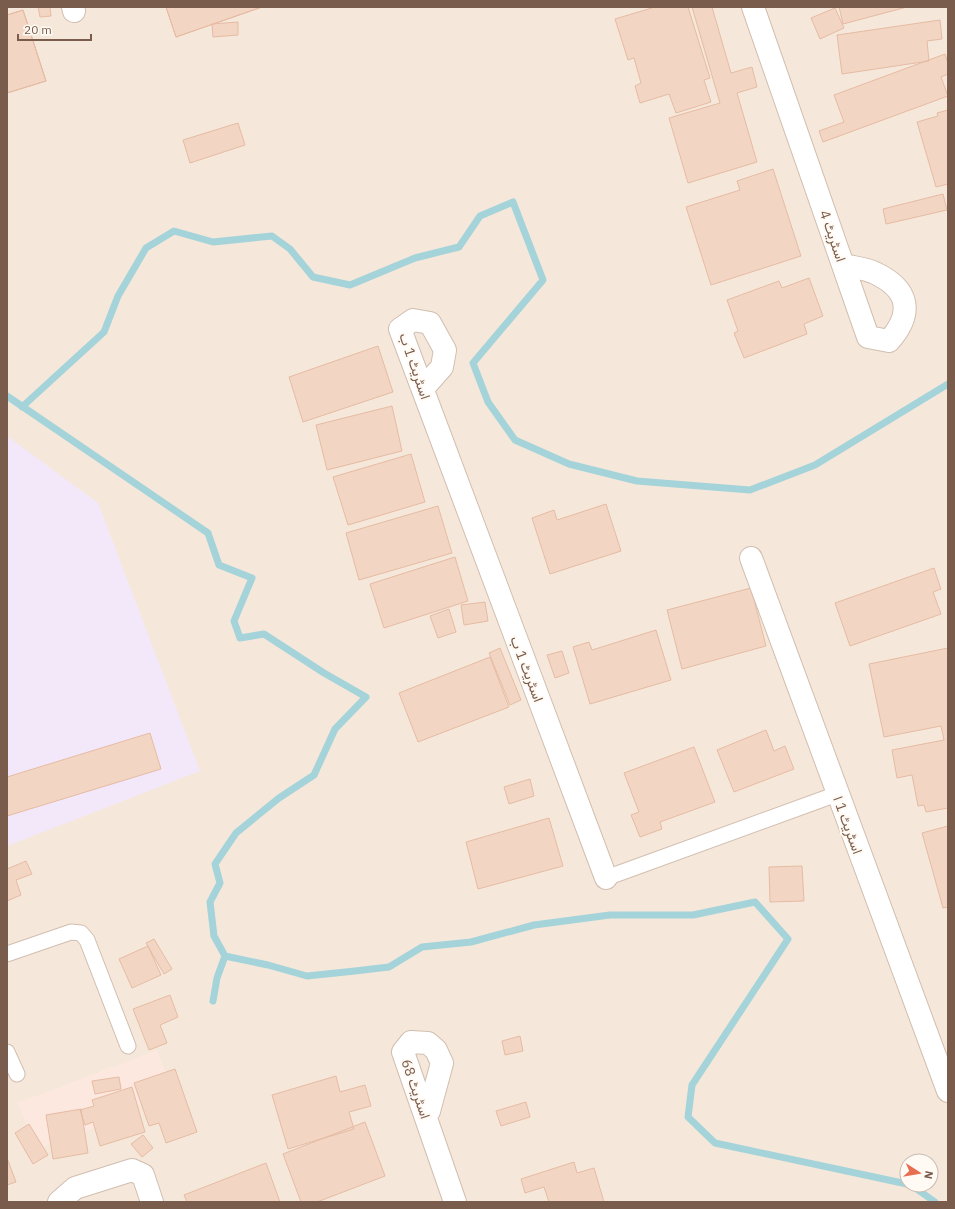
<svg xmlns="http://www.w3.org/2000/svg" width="955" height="1209" font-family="'IBM Plex Sans',Vazirmatn,sans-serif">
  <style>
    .residential { fill: #f5e8da; fill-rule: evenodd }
    .commercial { fill: #fde8e0 }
    .education { fill: #f3e8fa }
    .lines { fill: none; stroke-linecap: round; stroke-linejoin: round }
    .stream { stroke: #a5d3da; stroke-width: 7 }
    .building { fill: #f3d5c3; stroke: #e6bba3 }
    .service-casing { stroke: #d1beb0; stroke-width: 17 }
    .minor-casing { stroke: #d1beb0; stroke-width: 24 }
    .service { stroke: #fff; stroke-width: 15 }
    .minor { stroke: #fff; stroke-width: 22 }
    .labels { text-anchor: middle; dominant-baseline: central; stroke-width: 4; stroke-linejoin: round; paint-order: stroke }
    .street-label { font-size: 14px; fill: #7a5c4d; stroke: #fffaf3 }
  </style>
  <rect width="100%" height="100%" fill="#fdf6ec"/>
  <path class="residential" d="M7 7H948V1202H7ZM907 1161H931V1185H907Z"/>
  <path class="commercial" d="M157 1050 173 1091 132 1108 130 1114 36 1150 18 1103Z"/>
  <path class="education" d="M7 436 98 503 200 771 7 846Z"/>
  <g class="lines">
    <path class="stream" d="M7 396 208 533 219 565 252 578 234 621 240 638 264 634 324 673 366 697 335 729 314 775 279 798 236 833 215 864 220 883 210 902 214 936 225 956 217 978 213 1001
      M22 407 104 332 118 296 146 248 174 231 213 242 272 236 290 249 313 277 350 285 415 258 459 247 480 216 513 202 543 280 473 363 488 402 515 440 569 464 637 481 750 490 815 465 948 384
      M225 956 268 965 307 976 355 971 389 967 422 947 471 942 534 925 610 915H693L755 902 788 939 692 1085 688 1117 715 1143 907 1184
      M911 1185 935 1202"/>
  </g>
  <path class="building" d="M38 7H50L51 16 40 17Z
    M166 7H262L176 37Z
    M166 7H262L176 37Z
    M655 7H688L710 78 704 80 711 102 676 113 669 94 640 103 635 86 641 83 634 58 628 60 615 19Z
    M692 7H712L731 73 752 67 757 87 737 93 757 162 688 183 669 118 720 103Z
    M839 7H907L843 24Z
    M835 8 844 28 820 39 811 18Z
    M23 10 46 81 7 93V15Z
    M23 10 46 81 7 93V15Z
    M940 20 942 39 927 41 929 61 842 74 837 35Z
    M238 22V35L213 37 212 24Z
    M945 54 948 64V74L941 77 948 96 823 142 819 131 844 122 834 95Z
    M948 110V184L936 187 917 122 938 116 937 113Z
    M238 123 245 145 190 163 183 140Z
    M773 169 801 256 711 285 686 207 740 190 737 181Z
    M943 194 947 210 886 224 883 209Z
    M809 278 823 316 804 324 807 334 744 358 734 333 738 331 727 300 779 281 782 288Z
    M378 346 393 392 303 422 289 377Z
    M392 406 402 451 327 470 316 425Z
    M411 454 425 502 348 525 333 477Z
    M606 504 621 551 550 574 532 518 554 510 557 520Z
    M438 506 452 553 359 580 346 533Z
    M455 557 468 601 384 628 370 584Z
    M934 568 941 589 933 592 941 614 850 646 835 603Z
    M751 588 766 646 682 669 667 610Z
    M485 602 488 621 464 625 461 605Z
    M449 609 456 632 438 638 430 616Z
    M656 630 671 680 590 704 573 647 589 642 592 650Z
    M500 648 521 700 510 705 489 653Z
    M948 648V808L926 812 924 805 918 806 912 775 897 778 892 750 944 740 941 726 884 737 869 664Z
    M562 651 569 673 555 678 547 655Z
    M490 657 509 707 418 742 399 693Z
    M766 730 774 751 785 746 794 769 734 792 717 750Z
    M150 733 161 769 7 816V777Z
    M694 747 715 802 660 822 662 829 640 837 631 815 639 812 624 773Z
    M530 779 534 796 509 804 504 787Z
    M549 818 563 866 478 889 466 842Z
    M948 826V907L943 908 922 833Z
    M26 861 32 874 16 880 21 895 7 901V869Z
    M802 866 804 901 770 902 769 867Z
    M154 939 172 969 164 974 146 943Z
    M148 946 161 975 132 988 119 959Z
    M170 995 178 1017 160 1025 167 1043 149 1050 133 1009Z
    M520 1036 523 1051 505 1055 502 1041Z
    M175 1069 197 1132 166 1143 159 1123 149 1126 134 1083Z
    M336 1076 340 1092 365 1085 371 1106 349 1112 354 1129 288 1149 272 1095Z
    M119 1077 121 1089 95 1094 92 1081Z
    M132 1087 145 1132 100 1146 93 1122 85 1125 80 1110 94 1106 92 1100Z
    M526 1102 530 1117 501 1126 496 1111Z
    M81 1109 88 1153 53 1159 46 1115Z
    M365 1122 385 1176 317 1202H301L283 1154Z
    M29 1124 48 1155 33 1164 15 1133Z
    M143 1135 153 1148 142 1157 131 1144Z
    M7 1158 16 1182 7 1185Z
    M574 1162 577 1173 594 1168 604 1202H549L544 1187 525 1193 521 1179Z
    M266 1163 280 1202H187L184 1195Z"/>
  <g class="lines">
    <g class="service-casing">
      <path id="service" d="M606 878 837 794
        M7 954 71 932 81 933 87 940 128 1046
        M7 1052 17 1074"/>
    </g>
    <g class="minor-casing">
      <path id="minor" d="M73 7 74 11
        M753 7 868 337 889 341C914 313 909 289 875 273 867 269 857 268 848 266
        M426 385 442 367 445 350 430 323 413 320 400 329 606 878
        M751 558 948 1091
        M429 1111 442 1063 436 1050 428 1043 411 1042 403 1052 455 1202
        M59 1202 75 1188 132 1170 143 1175 152 1202"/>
    </g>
    <use href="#service" class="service"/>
    <use href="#minor" class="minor"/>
  </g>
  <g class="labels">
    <g class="street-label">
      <text transform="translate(833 236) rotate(71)">اسٹریٹ 4</text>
      <text transform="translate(415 366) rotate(71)">اسٹریٹ 1 ب</text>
      <text transform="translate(527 669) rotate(69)">اسٹریٹ 1 ب</text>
      <text transform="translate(848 825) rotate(70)">اسٹریٹ 1 ا</text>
      <text transform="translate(416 1089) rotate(71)">اسٹریٹ 68</text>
    </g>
  </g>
  <rect width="955" height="1209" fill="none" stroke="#7a5c4d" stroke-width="16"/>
  <g transform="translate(919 1173) rotate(102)"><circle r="19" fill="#fffaf3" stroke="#cabbb1"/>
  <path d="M0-3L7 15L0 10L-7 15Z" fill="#e76f51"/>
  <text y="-6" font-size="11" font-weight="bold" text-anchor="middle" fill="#7a5c4d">N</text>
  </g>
  <path d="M18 34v6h73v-6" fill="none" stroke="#7a5c4d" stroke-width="2"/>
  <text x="24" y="34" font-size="12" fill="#7a5c4d" stroke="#fffaf3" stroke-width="3" paint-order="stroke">20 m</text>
</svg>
